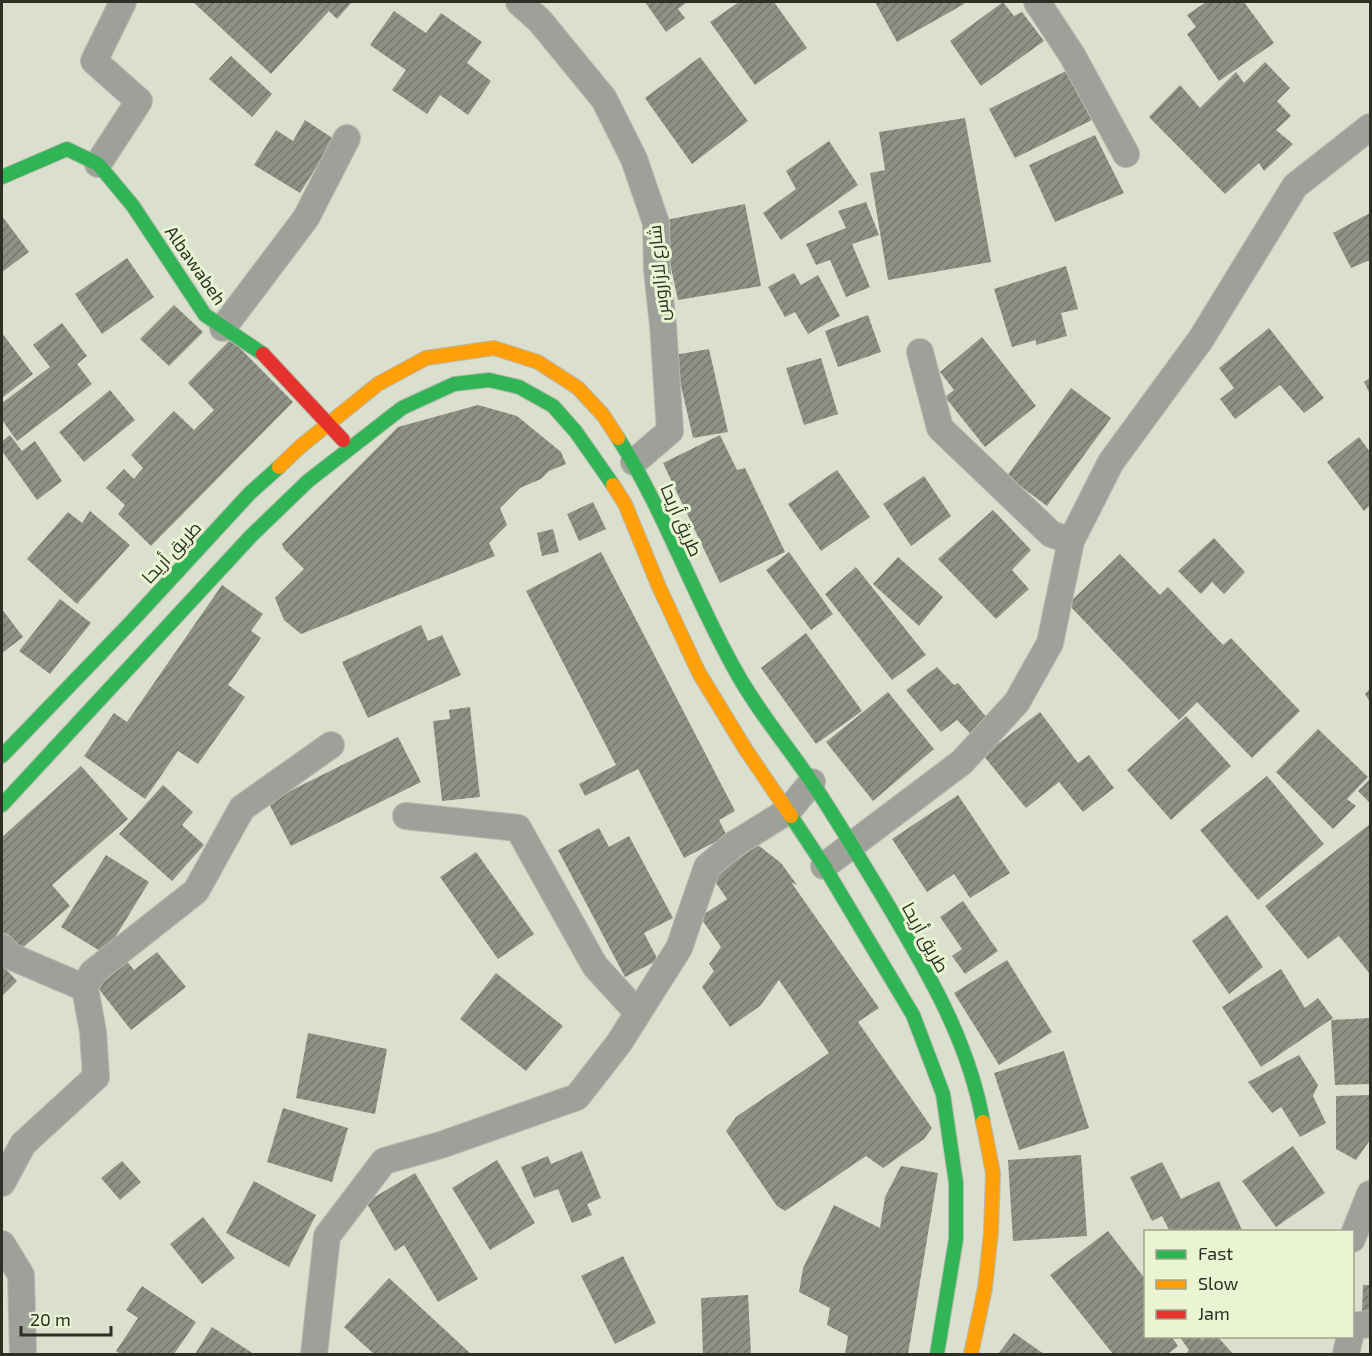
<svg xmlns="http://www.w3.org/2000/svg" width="1372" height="1356" font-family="'Exo 2',Cairo,sans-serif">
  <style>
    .building { fill: url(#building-hatch) }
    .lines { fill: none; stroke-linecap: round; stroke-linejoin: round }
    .street-casing { stroke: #b6baad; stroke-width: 28 }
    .fast-casing { stroke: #b6baad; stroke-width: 16 }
    .slow-casing { stroke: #b6baad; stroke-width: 16 }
    .jam-casing { stroke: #b6baad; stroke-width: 16 }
    .street { stroke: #9ea199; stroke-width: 26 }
    .fast { stroke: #30b455; stroke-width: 14 }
    .slow { stroke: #ff9f0a; stroke-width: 14 }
    .jam { stroke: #e5322d; stroke-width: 14 }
    .labels { text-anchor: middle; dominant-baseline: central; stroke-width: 6; stroke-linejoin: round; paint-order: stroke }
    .street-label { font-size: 18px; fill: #2c2f23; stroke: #eaf4d3 }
  </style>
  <defs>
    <pattern id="building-hatch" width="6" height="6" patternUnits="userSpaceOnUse" patternTransform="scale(1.5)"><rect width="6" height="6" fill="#8e9285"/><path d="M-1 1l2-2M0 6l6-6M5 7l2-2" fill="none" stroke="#74786c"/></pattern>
  </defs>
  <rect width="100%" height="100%" fill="#dadfce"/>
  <path class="building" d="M193 2H352L337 19 329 11 271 74Z
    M645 2H687L678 9 685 18 666 32Z
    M739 2H774L807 48 755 85 710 22Z
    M875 2H963L964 4 897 42Z
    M1003 2 1014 16 1022 12 1044 41 981 86 950 41Z
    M1206 2H1244L1274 43 1219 81 1187 34 1196 27 1187 15Z
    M394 11 426 33 441 13 482 42 467 63 491 81 468 115 440 95 427 114 392 90 406 70 370 45Z
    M231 56 272 94 252 117 209 79Z
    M700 57 748 121 692 164 645 98Z
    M1265 62 1290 88 1277 101 1291 116 1276 130 1293 144 1264 171 1259 163 1225 194 1149 117 1180 85 1200 108 1236 72 1244 83Z
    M1066 71 1092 120 1015 158 989 109Z
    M965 118 991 262 888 280 870 173 885 170 879 132Z
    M305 120 334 139 300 193 254 165 276 130 293 141Z
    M1095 135 1124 193 1055 222 1029 165Z
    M829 141 858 185 781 240 763 213 796 189 786 171Z
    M866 202 879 235 852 244 870 287 846 297 830 260 816 265 806 244 846 228 838 211Z
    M745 204 761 286 678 300 661 221Z
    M1370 213V260L1351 268 1333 233Z
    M2 216 29 252 2 272Z
    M127 258 154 297 102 334 75 294Z
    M1066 266 1078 309 1061 313 1067 336 1036 345V340L1012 347 994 289Z
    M794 273 801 285 818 275 840 316 808 334 795 312 785 317 768 287Z
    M174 305 203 332 169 366 140 339Z
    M868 315 881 352 838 367 825 331Z
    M62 323 87 356 77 364 92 384 17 441 2 420V403L50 367 33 345Z
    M1269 328 1324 398 1304 413 1280 385 1235 419 1220 399 1234 388 1219 368Z
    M2 333 33 374 2 398Z
    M982 337 1036 406 985 447 945 397 954 390 940 372Z
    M231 339 293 402 151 546 118 514 125 505 106 488 124 469 134 479 143 468 131 455 174 411 194 430 214 410 188 383Z
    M709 349 728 432 693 438 674 355Z
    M821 358 838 414 804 425 786 368Z
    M1370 378V394L1364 382Z
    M1071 388 1111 418 1047 506 1007 476Z
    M110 390 135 420 84 462 59 432Z
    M478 405 517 416 561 452 566 464 549 471 541 479 520 488 500 508 507 525 489 543 495 556 301 634 284 620 275 598 304 569 284 549 282 544 398 427Z
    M10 435 22 451 35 441 62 481 37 500 2 451V441Z
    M720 435 737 470 745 468 785 552 720 583 663 463Z
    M1359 437 1370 452V505L1364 511 1327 462Z
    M837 470 870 517 821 551 788 504Z
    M924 476 951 516 911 546 883 504Z
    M593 502 606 529 579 541 567 514Z
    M993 510 1031 550 1012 570 1029 589 996 619 938 559Z
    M90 511 130 545 77 604 27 559 68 512 82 523Z
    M553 529 559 552 542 556 537 533Z
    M1214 538 1245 572 1224 594 1212 582 1201 594 1178 571Z
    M601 552 735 811 719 820 727 836 684 858 638 769 585 796 579 784 616 765 526 591Z
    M789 552 833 614 811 630 766 570Z
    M1120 554 1160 595 1168 587 1223 645 1231 638 1300 711 1252 758 1197 702 1179 720 1068 604Z
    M898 557 943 597 919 626 873 584Z
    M856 567 926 655 892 680 825 594Z
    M222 585 263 614 251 631 261 638 228 685 245 697 198 764 178 751 145 799 84 756 114 713 127 722Z
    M60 599 91 623 50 674 19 651Z
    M2 609 23 637 2 653Z
    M421 625 428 641 442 635 461 675 368 718 342 662Z
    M806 633 862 711 816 744 761 668Z
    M937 667 954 685 958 683 987 718 970 733 957 720 941 732 906 690Z
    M1370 689V702L1365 694Z
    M888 692 934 749 873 801 826 742Z
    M470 707 480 797 442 801 433 721 450 719 449 710Z
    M1040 712 1078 763 1089 755 1114 788 1083 812 1059 782 1026 808 983 755Z
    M1186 716 1231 766 1171 820 1127 770Z
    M1318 729 1368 777 1347 799 1356 806 1333 829 1276 772Z
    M398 737 421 782 291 846 268 802Z
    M81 766 128 819 52 885 70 906 19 951 2 931V837Z
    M1267 776 1324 844 1258 900 1200 830Z
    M1370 779V803L1358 791Z
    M163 785 193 812 182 825 204 845 172 881 119 834Z
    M958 795 1010 873 970 898 954 874 927 892 892 839Z
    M1370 824V974L1339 936 1308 959 1265 906Z
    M599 828 609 847 629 836 673 918 644 933 658 960 625 977 558 850Z
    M758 845 781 863 797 885 791 882 879 1008 858 1022 932 1128 924 1139 883 1168 866 1156 785 1211 777 1206 726 1131 736 1117 829 1053 779 980 760 1006 730 1027 702 987 714 971 709 964 721 947 700 917 727 899 712 877Z
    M476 852 534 934 498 959 440 877Z
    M106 855 149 882 105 954 61 927Z
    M963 901 998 951 965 974 952 956 962 949 940 917Z
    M1227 915 1263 967 1229 994 1192 941Z
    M157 952 186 987 131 1030 94 983 125 959 134 970Z
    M1007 960 1052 1032 999 1065 954 993Z
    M2 965 17 981 2 996Z
    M1281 969 1305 1008 1318 998 1333 1018 1261 1067 1222 1007Z
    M496 973 563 1026 526 1071 460 1019Z
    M1370 1018V1084L1335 1085 1331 1020Z
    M308 1033 387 1049 375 1114 296 1098Z
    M1064 1051 1089 1128 1019 1150 994 1073Z
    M1299 1055 1318 1085 1313 1096 1326 1123 1300 1137 1281 1107 1272 1113 1248 1082Z
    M1370 1095V1140L1356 1160 1336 1149V1096Z
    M283 1108 348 1128 332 1182 267 1162Z
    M1293 1146 1325 1193 1276 1227 1242 1181Z
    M582 1151 601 1198 587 1204 592 1215 572 1223 558 1189 534 1198 521 1167 548 1156 551 1164Z
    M1081 1155 1087 1236 1013 1241 1008 1160Z
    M497 1160 535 1223 490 1250 452 1188Z
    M122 1161 141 1182 120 1200 101 1178Z
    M1162 1162 1181 1199 1219 1181 1243 1232H1170L1162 1216 1152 1221 1130 1177Z
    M901 1166 938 1173 908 1354H845L848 1336 827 1325 830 1308 799 1292 803 1268 834 1205 880 1228 885 1197Z
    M415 1173 478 1279 438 1302 404 1245 395 1251 366 1202Z
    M254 1181 316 1215 289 1267 226 1233Z
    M203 1217 235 1258 202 1284 170 1244Z
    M1108 1231 1146 1280V1336H1171L1178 1346 1168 1354H1113L1050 1275Z
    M623 1256 656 1323 615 1344 581 1276Z
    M389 1278 471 1354H374L344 1327Z
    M1363 1285H1370V1312H1362Z
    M142 1286 196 1322 174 1354H121L116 1351 138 1318 126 1310Z
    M748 1295 751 1354H703L701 1298Z
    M212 1327 254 1354H195Z
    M1014 1333 1044 1354H998Z
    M1179 1336H1199L1202 1340 1207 1336H1217L1233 1354H1186L1189 1350Z"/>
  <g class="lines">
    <g class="street-casing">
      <path id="street" d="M519 2 540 21 604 99 634 159 656 223 657 270 663 325 670 431 634 462
        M1037 2 1072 55 1126 154
        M98 164 139 101 94 61 123 2
        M223 328 306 218 347 138
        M920 352 940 428 1051 534 1071 541
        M406 816 518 828 595 966 638 1013
        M824 866 962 762 1017 702 1050 643 1071 541 1111 462 1201 339 1295 186 1370 127
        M2 947 10 956 85 988 93 1032 96 1077 23 1144 2 1183
        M85 988 92 973 196 891 242 808 331 745
        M1352 1239 1370 1194
        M2 1244 21 1275 23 1354
        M1352 1326 1370 1324
        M314 1354 327 1236 384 1161 441 1145 577 1097 619 1043 679 948 707 867 733 845 788 811 812 782
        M1346 1354 1350 1336"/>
    </g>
    <g class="fast-casing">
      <path id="fast" d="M2 177 67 149 98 164 133 206 205 315 263 354
        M618 438C664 510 692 593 734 668 756 709 787 745 813 784 838 821 861 861 885 900 926 969 969 1041 983 1122
        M2 756 133 620 250 493 279 467
        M2 805 251 536 308 481 402 408 454 384 489 380 519 387 553 406 576 432 613 485
        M791 816 824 866 913 1015 943 1094 956 1183V1239L937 1354"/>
    </g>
    <g class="slow-casing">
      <path id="slow" d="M279 467 301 446 378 384 426 358 494 348 538 362 578 388 603 415 618 438
        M613 485 625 504 659 587 699 673 746 750 791 816
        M971 1354 985 1288 991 1232 993 1173 983 1122"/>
    </g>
    <g class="jam-casing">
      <path id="jam" d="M263 354 343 440"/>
    </g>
    <use href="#street" class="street"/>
    <use href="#fast" class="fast"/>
    <use href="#slow" class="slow"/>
    <use href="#jam" class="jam"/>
  </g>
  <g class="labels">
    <g class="street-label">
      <text transform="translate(196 265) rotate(55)">Albawabeh</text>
      <text transform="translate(658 273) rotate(-95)">شارع لازاروس</text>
      <text transform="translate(682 520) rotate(66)">طريق أريحا</text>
      <text transform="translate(171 552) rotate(-47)">طريق أريحا</text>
      <text transform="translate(926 937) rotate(61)">طريق أريحا</text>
    </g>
  </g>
  <rect width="1372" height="1356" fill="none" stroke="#2c2f23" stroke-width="6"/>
  <rect x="1144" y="1230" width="210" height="108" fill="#eaf4d3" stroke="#9ea58d" stroke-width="1.5"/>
  <rect x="1156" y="1250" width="30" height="9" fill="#30b455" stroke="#9ea58d" stroke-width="1.5"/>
  <text x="1198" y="1260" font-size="18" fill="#2c2f23">Fast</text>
  <rect x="1156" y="1280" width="30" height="9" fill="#ff9f0a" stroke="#9ea58d" stroke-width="1.5"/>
  <text x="1198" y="1290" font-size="18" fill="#2c2f23">Slow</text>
  <rect x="1156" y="1310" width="30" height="9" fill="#e5322d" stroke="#9ea58d" stroke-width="1.5"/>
  <text x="1198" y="1320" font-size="18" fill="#2c2f23">Jam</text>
  <path d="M21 1326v9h90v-9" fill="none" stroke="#2c2f23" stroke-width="3"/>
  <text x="30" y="1326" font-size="18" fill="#2c2f23" stroke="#eaf4d3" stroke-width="4.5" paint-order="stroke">20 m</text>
</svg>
